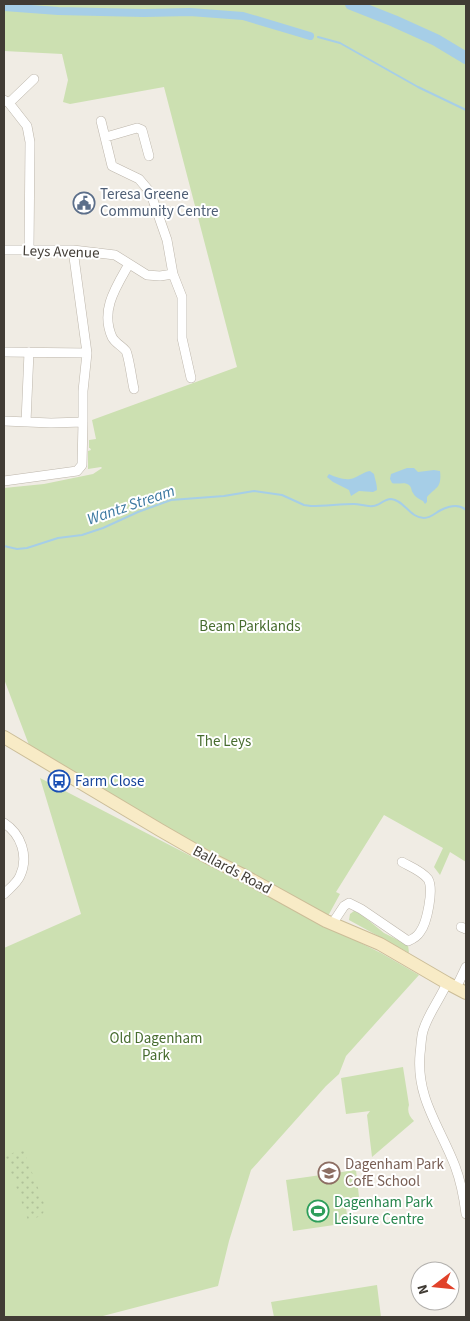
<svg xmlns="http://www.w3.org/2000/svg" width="470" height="1321" font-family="'Source Sans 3',sans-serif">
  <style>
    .green { fill: #cce0b1 }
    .garden { fill: url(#garden-dots) }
    .water { fill: #a6cee7 }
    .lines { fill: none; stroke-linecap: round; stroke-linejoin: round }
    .stream { stroke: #a6cee7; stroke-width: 2 }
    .canal { stroke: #a6cee7; stroke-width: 8 }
    .river { stroke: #a6cee7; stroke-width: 12 }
    .minor-casing { stroke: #bdb6ab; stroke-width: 10 }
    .secondary-casing { stroke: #cbbd98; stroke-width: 14 }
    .minor { stroke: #fff; stroke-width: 9 }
    .secondary { stroke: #f8ebc6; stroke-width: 12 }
    .labels { text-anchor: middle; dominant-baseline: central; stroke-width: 4; stroke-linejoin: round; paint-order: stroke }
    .service-label { font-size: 15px; fill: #4e5e75; stroke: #fff; text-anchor: start }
    .street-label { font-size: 15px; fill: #413c35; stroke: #fff }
    .park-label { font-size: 15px; fill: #476c2f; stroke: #fff }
    .transit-label { font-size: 15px; fill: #164399; stroke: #fff; text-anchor: start }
    .education-label { font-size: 15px; fill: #785e54; stroke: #fff; text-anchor: start }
    .leisure-label { font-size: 15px; fill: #27864d; stroke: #fff; text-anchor: start }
    .water-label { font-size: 16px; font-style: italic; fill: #3b78a0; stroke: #fff }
  </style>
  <defs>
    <pattern id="garden-dots" width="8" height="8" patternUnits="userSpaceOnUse" patternTransform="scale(1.25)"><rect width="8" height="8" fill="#cce0b1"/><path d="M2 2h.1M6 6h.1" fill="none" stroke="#b0c199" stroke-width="1.8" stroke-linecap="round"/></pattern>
  </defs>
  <rect width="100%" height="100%" fill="#f0ece4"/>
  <path class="green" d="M4 4H466V862L450 852 440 875 434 867 443 848 384 815 336 892 340 894 328 916 32 753 4 679V488L44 484 93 474 102 468 101 467 88 469V451L91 450 90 448H89V440L96 439 92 420 237 367 164 87 70 104 63 102 68 80 62 54 4 51Z
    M40 778 326 926 381 953 419 975 346 1056 339 1074 326 1086 251 1170 229 1241 218 1286 99 1317H4V948L81 914Z
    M354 911H357L384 933 408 945 409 953 349 920 350 914Z
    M403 1067 409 1105C407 1111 409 1116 414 1121L372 1157 367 1115 370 1111 346 1114 341 1078Z
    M356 1170 359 1197 345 1199 348 1223 293 1231 286 1180Z
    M377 1285 381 1317H274L271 1302Z"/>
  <path class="garden" d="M23 1149 45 1206C45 1216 37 1218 28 1220L5 1156Z"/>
  <path class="water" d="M407 468H414L418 472 434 470 440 471C442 488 436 487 427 497V502L425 504 423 501C419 499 415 497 413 493 411 490 412 488 409 485 405 481 397 485 392 483L390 479 391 474Z
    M370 471 374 474C375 480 377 483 377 490L373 492 359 491 351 496 349 490 333 482 327 477 329 474C335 477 344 480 350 479 357 478 363 472 370 471Z"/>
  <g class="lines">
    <path class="stream" d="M318 37 340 43 418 87 466 110
      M4 546 17 549 27 548 58 538 82 535 103 528 138 512 171 500 224 496 254 491 282 495 304 505 311 506C326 506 340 504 354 504 360 504 367 507 373 506 380 506 383 499 391 499 404 500 410 518 424 518 431 518 435 513 441 510 449 506 459 504 466 510"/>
    <path class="canal" d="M4 7 58 11 144 13 190 12 243 16 310 36"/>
    <path class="river" d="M351 4 394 21 436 40 466 58"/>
    <g class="minor-casing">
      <path id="minor" d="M4 100 9 103 27 126 30 142 29 250
        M9 103 34 79
        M101 121 112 166 139 179 150 192 153 200 167 240 173 274 182 297V338L191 378
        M106 137 137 128 142 130 149 156
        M4 250H73L115 255 147 275 160 276 173 274
        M129 264C116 287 100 310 112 337 115 343 122 346 126 351 129 357 132 381 134 389
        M4 352 87 353
        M4 421 51 423 83 422V391L87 353 73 250
        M26 422 29 352
        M4 481 77 471 82 465 83 422
        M4 823C21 834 29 856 20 876 17 883 10 888 4 894
        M332 924 344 906 349 903 361 909 408 941C413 939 417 937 420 932 427 923 434 889 428 879 422 871 411 867 402 862
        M461 927 466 929
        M447 983C440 999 428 1014 423 1031 421 1038 421 1047 420 1054 416 1098 440 1127 455 1166 461 1182 464 1198 466 1214
        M456 988 466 967"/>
    </g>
    <g class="secondary-casing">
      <path id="secondary" d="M4 737 160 830 207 857 241 874 326 921 380 944 447 983 466 993"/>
    </g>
    <use href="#minor" class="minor"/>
    <use href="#secondary" class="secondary"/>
  </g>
  <defs>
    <g id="civic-ring" transform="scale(1.125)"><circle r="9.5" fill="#fff" stroke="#5c6f8a" stroke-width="1.5"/><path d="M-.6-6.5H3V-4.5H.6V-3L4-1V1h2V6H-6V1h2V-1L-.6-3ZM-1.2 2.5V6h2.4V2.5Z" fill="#5c6f8a"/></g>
    <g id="bus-ring" transform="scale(1.125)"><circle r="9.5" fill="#fff" stroke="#1a4fb4" stroke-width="1.5"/><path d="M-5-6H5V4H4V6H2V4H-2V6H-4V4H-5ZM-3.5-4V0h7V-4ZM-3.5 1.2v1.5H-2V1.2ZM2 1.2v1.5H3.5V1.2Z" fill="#1a4fb4"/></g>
    <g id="school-ring" transform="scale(1.125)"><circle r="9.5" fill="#fff" stroke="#8d6e63" stroke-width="1.5"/><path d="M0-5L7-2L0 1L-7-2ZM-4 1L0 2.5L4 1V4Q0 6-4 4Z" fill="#8d6e63"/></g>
    <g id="stadium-ring" transform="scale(1.125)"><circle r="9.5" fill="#fff" stroke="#2e9e5b" stroke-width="1.5"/><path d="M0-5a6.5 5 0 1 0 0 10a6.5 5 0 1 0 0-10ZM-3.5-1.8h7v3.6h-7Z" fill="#2e9e5b"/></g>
  </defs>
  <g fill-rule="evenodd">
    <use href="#civic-ring" x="84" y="203"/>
    <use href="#bus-ring" x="59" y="781"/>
    <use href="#school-ring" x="329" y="1173"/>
    <use href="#stadium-ring" x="318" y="1211"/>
  </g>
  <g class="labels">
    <g class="service-label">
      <text x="100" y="194">Teresa Greene<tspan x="100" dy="17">Community Centre</tspan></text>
    </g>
    <g class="street-label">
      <text transform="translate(61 252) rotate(2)">Leys Avenue</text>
      <text transform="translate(232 870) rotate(28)">Ballards Road</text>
    </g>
    <g class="park-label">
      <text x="250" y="626">Beam Parklands</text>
      <text x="224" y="741">The Leys</text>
      <text x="156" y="1038">Old Dagenham<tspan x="156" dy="17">Park</tspan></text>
    </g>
    <g class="transit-label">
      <text x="75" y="781">Farm Close</text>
    </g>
    <g class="education-label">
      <text x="345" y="1164">Dagenham Park<tspan x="345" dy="17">CofE School</tspan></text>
    </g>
    <g class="leisure-label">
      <text x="334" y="1202">Dagenham Park<tspan x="334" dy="17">Leisure Centre</tspan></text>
    </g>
    <g class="water-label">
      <text transform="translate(131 505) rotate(-19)">Wantz Stream</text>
    </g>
  </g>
  <rect width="470" height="1321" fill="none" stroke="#413c35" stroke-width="10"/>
  <g transform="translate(435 1286) rotate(254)"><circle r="24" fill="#ffffff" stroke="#b3b1ae"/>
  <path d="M0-4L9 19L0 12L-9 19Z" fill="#e1422a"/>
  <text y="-8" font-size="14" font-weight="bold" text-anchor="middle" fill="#413c35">N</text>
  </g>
</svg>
